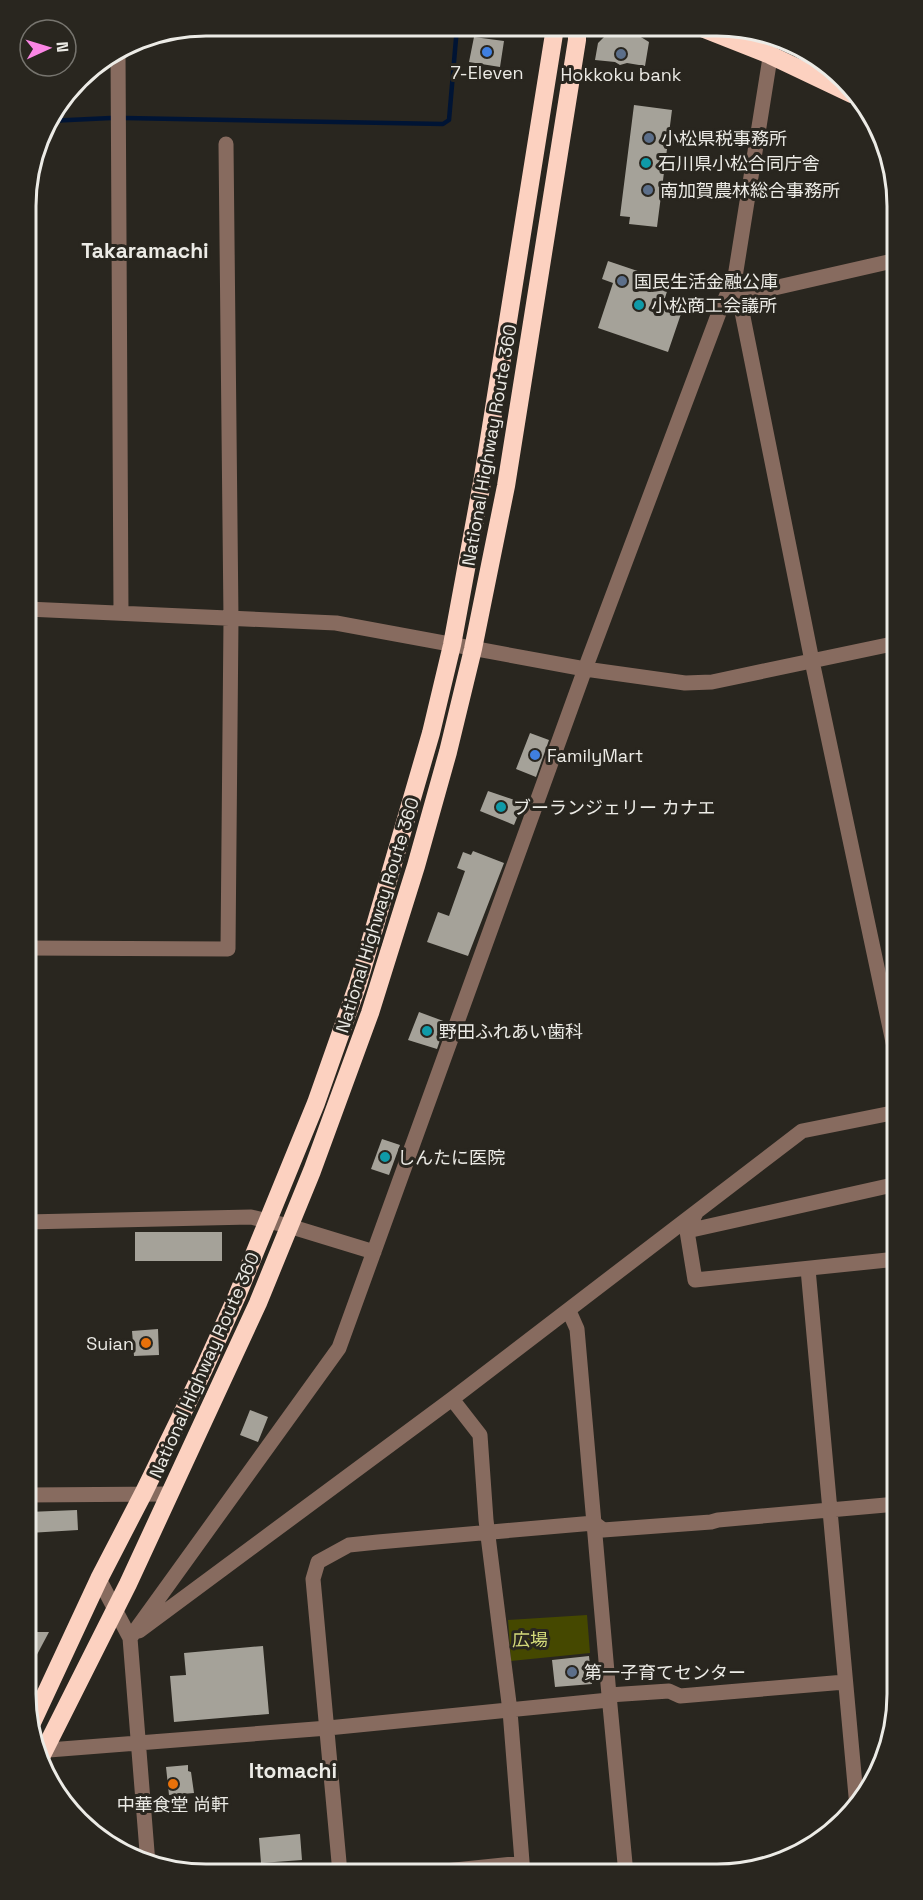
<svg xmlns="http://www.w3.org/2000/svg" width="923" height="1900" font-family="'Space Grotesk','Noto Sans JP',sans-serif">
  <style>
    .green { fill: #454800 }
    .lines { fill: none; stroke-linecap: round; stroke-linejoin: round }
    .stream { stroke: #001434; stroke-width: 4.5 }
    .building { fill: #a5a299 }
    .minor { stroke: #876b5f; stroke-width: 15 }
    .highway { stroke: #fcd1c0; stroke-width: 18 }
    .shop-dot { fill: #3f7fe0; stroke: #29261f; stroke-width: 2 }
    .service-dot { fill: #5c6f8a; stroke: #29261f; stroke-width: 2 }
    .culture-dot { fill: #0f9aa8; stroke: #29261f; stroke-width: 2 }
    .food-dot { fill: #e8710a; stroke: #29261f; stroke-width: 2 }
    .labels { text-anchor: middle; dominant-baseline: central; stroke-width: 6; stroke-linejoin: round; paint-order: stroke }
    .poi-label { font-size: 18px; fill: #ecebe6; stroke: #29261f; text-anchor: start }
    .street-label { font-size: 18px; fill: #ecebe6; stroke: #29261f }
    .park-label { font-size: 18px; fill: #d2d879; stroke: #29261f }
    .quarter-label { font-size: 21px; font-weight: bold; fill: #ecebe6; stroke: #29261f }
    .rim { fill: none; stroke: #ecebe6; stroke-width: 3 }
  </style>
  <rect width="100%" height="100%" fill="#29261f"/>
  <path class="green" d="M587 1615 590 1653 511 1661 508 1620Z"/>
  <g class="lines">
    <path class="stream" d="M125 118 443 124 449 120 457 27
      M48 121 111 118"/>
  </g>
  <path class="building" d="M623 30 631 31 649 42 645 66 627 63 620 65 615 62 595 60 598 43 607 34 613 35 614 31Z
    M474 37 504 41 500 67 469 62Z
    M634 105 672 110 657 227 629 224 630 217 620 216Z
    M608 261 670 282 664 301 683 308 668 352 598 328 613 283 602 279Z
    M530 733 549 740 536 777 516 769Z
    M488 791 523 803 514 825 480 811Z
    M473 851 504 863 468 956 427 942 438 912 449 916 465 871 457 868 463 852 471 855Z
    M419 1012 446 1022 437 1049 408 1040Z
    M382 1139 400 1145 389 1175 371 1169Z
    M135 1232H222V1261H135Z
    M158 1329 159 1355 134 1356 132 1331Z
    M250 1410 268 1417 258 1442 240 1435Z
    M77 1510 78 1530 29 1533 28 1512Z
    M32 1632H49L32 1664Z
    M263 1646 269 1714 174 1722 170 1676 186 1675 184 1653Z
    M589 1656 592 1684 555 1687 552 1660Z
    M188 1765V1771L191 1772 194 1793 169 1795 166 1767Z
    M300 1834 302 1860 261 1863 259 1838Z"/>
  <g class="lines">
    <path class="minor" d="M118 51 121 613
      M735 277 812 661 897 1061
      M739 296 897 260
      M27 609 336 623 585 669 685 683 712 682 897 643
      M26 948 228 949 231 619 226 144
      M696 1213 687 1231 695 1280 897 1259
      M26 1222 251 1217 289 1226 374 1252
      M687 1231 897 1184
      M808 1269 857 1807
      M569 1311 577 1329 609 1695 626 1874
      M452 1399 480 1435 486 1520 510 1711 523 1874
      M26 1495 169 1494
      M99 1579 130 1638 148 1864
      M139 1631 452 1399 802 1131 897 1112
      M130 1638 339 1348 585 669 720 310 735 277 773 39
      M609 1695 669 1691 680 1696 845 1682
      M36 1751 328 1728 609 1700
      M340 1873 313 1579 318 1562 349 1545 378 1542 594 1523 603 1530 711 1522 718 1520 897 1504
      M416 1874 522 1863"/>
    <path class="highway" d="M704 29 770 55 852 94
      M31 1725 99 1579 143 1494 204 1369 237 1296 316 1103 358 984 431 733 452 645 483 477 554 34 556 28
      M40 1759 128 1584 258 1303 312 1171 370 1013 416 866 448 752 473 649 506 486 577 40V28"/>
  </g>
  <g class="shop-dot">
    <circle cx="487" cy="52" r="6"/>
    <circle cx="535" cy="755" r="6"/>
  </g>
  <g class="service-dot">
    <circle cx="621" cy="54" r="6"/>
    <circle cx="649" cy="138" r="6"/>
    <circle cx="648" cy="190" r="6"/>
    <circle cx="622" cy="281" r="6"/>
    <circle cx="572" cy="1672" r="6"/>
  </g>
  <g class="culture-dot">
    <circle cx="646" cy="163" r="6"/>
    <circle cx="639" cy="305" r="6"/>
    <circle cx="501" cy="807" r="6"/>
    <circle cx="427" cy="1031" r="6"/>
    <circle cx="385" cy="1157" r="6"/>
  </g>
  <g class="food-dot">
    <circle cx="146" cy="1343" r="6"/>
    <circle cx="173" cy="1784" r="6"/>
  </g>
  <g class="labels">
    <g class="poi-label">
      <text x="487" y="72" text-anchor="middle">7-Eleven</text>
      <text x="621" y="74" text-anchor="middle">Hokkoku bank</text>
      <text x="661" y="138">小松県税事務所</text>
      <text x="658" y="163">石川県小松合同庁舎</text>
      <text x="660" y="190">南加賀農林総合事務所</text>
      <text x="634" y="281">国民生活金融公庫</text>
      <text x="651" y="305">小松商工会議所</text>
      <text x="547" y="755">FamilyMart</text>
      <text x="513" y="807">ブーランジェリー カナエ</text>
      <text x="439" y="1031">野田ふれあい歯科</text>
      <text x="397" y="1157">しんたに医院</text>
      <text x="134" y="1343" text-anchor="end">Suian</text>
      <text x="584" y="1672">第一子育てセンター</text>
      <text x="173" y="1804" text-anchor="middle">中華食堂 尚軒</text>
    </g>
    <g class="street-label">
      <text transform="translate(489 445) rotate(-80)">National Highway Route 360</text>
      <text transform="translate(377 915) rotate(-73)">National Highway Route 360</text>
      <text transform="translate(204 1365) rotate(-66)">National Highway Route 360</text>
    </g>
    <g class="park-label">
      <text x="530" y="1639">広場</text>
    </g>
    <g class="quarter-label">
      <text x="145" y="250">Takaramachi</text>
      <text x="293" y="1770">Itomachi</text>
    </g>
  </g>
  <path d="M0 0H923V1900H0ZM206 36H717A170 170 0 0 1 887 206V1694A170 170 0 0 1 717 1864H206A170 170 0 0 1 36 1694V206A170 170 0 0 1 206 36Z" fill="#29261f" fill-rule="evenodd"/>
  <path class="rim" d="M206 36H717A170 170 0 0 1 887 206V1694A170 170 0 0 1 717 1864H206A170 170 0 0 1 36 1694V206A170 170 0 0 1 206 36Z"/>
  <g transform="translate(48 48) rotate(86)"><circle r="28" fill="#29261f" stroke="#77756f" stroke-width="1.5"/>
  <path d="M0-4.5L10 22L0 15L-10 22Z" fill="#fb86e5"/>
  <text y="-9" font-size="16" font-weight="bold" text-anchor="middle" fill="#ecebe6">N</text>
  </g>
</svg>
